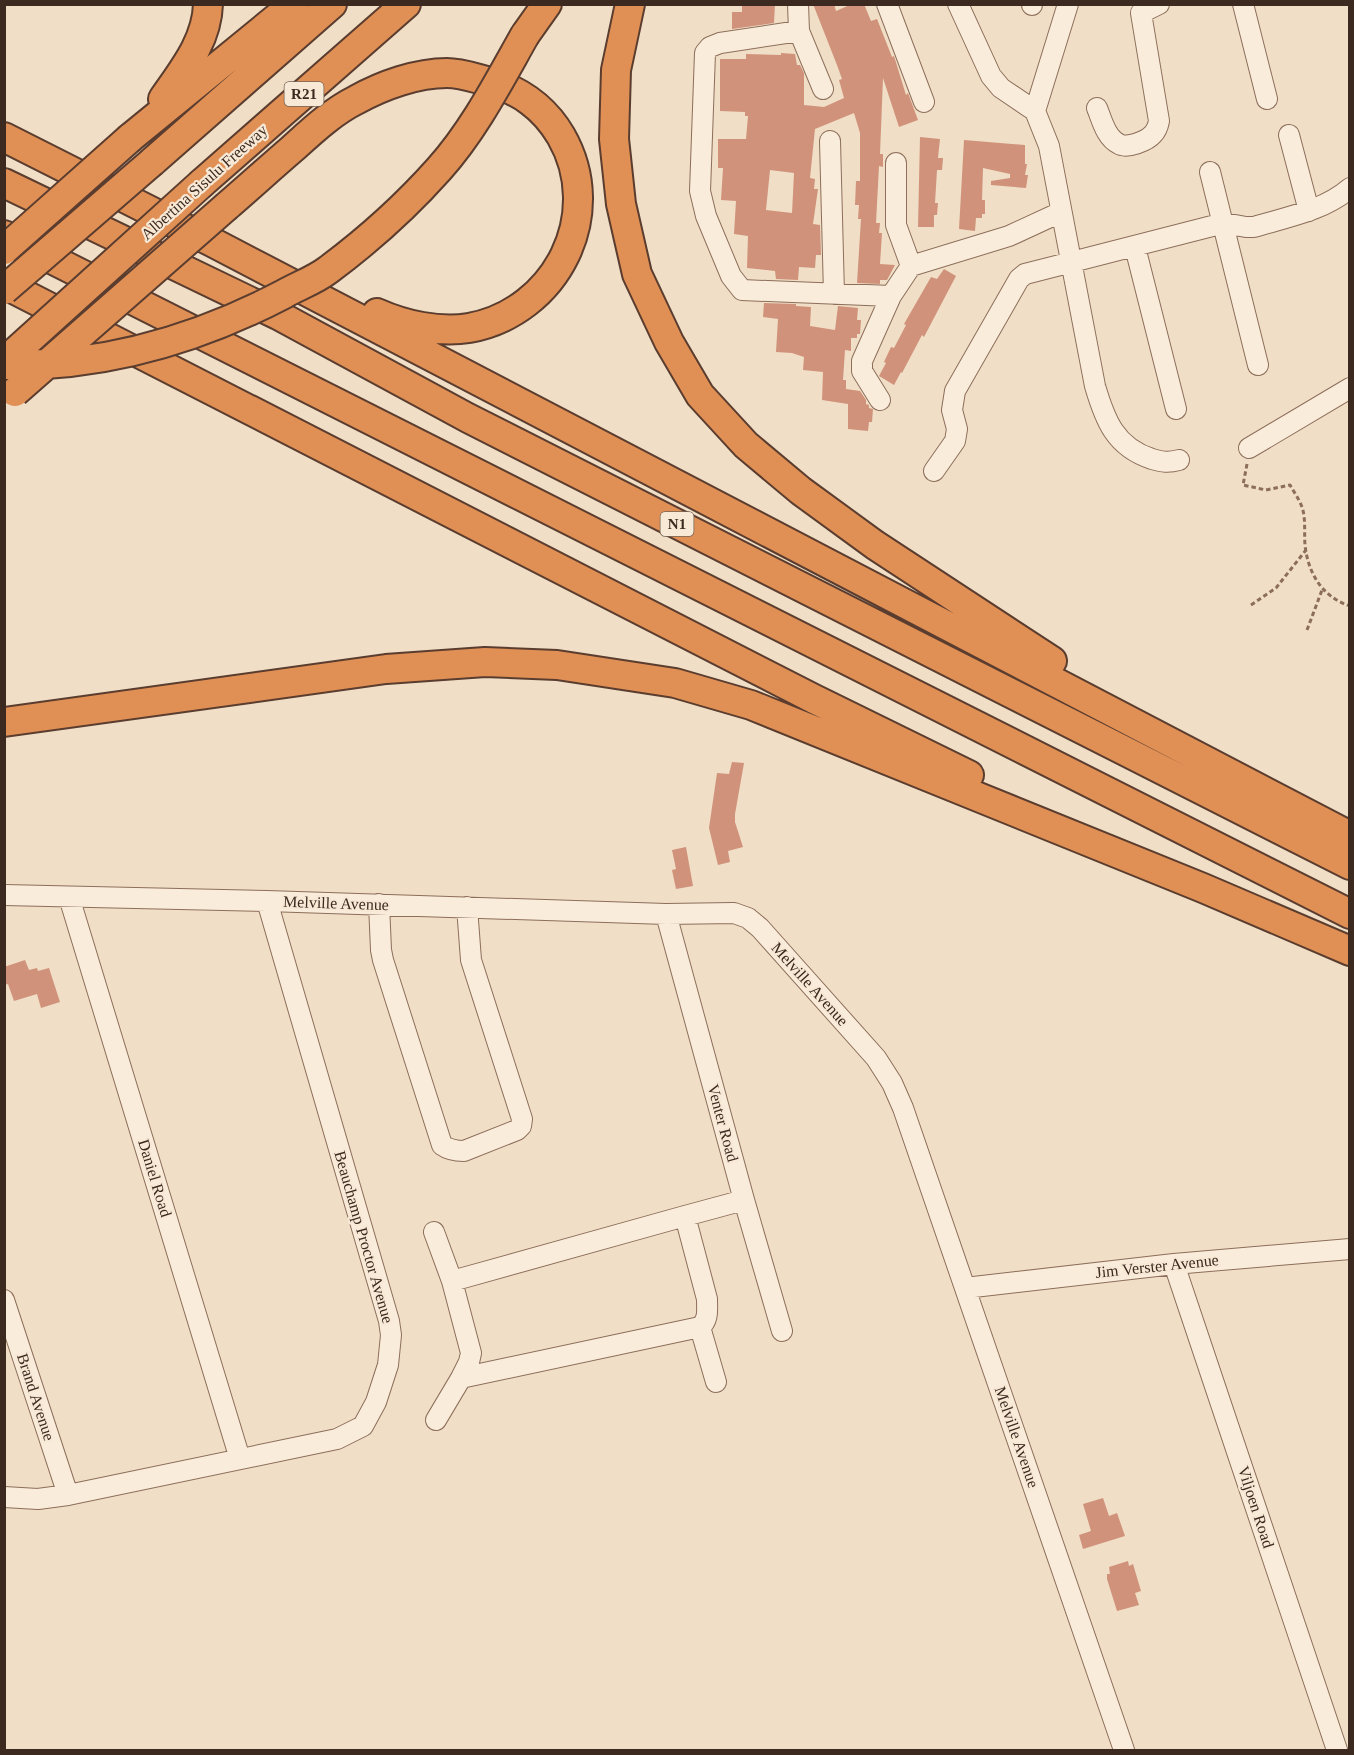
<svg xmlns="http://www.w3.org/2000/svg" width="1354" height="1755" font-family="Georgia,serif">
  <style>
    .building { fill: #d0927a; fill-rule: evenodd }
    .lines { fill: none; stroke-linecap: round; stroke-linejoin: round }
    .minor-casing { stroke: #8c6e5b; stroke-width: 22 }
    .highway-casing { stroke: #5a3d2f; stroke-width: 32 }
    .path { stroke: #8c6e5b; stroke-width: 3; stroke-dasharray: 4.5 3; stroke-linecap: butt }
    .minor { stroke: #faecda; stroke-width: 20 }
    .highway { stroke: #e19055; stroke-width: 28 }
    .highway-bridge-casing { stroke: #5a3d2f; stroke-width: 32; stroke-linecap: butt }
    .highway-bridge { stroke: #e19055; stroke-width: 28 }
    .labels { text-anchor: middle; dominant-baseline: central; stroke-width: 4.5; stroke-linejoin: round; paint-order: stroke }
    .shield { fill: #f7e9d6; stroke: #746356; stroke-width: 1.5 }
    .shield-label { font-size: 15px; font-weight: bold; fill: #3c291f }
    .street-label { font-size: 16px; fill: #3c291f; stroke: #f7e9d6 }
  </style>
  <rect width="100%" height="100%" fill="#f0dec6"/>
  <path class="building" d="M742 4H775L774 23 732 29V12H742Z
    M813 4H834L836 11 852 4H864L871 21 877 19 892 57 894 56 906 95 908 93 918 120 899 127 883 78 880 154H883V167L879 166 876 223H880L879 233H882L880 264 895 265 887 280H880V284L857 283 861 219H858L859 205H855L856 181H860V133L854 113 815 129 810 178 815 179 814 189H818L813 224 820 225 821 255H816L815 268 799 267 798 280 776 279 775 271 747 268 748 236 734 234 736 201 721 200 723 168H718V139H746L748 116H745V112L720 111V59H746V54L781 55V53L795 54 797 65H800L804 73V105L824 107 844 98 839 80 842 79 837 65ZM770 170 794 173 792 213 766 210Z
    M920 137 940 139 938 158H943L942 170H937L935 203H938L937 215H934V227H918Z
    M964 140 1025 145V164H1027L1025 175H1028L1026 188 991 185V181L1010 178V174L983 168 982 200H985V214H982V218H976L975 231 959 229Z
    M944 269 956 276 924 337 922 335 902 373 901 372 894 385 879 376 886 363 884 362 891 347 894 348 906 325 904 324 931 277 937 279Z
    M764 303 796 304V306L811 307 810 326 835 330 838 306 858 308 857 320H861L860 334H857V338H851V351L845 350 843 380H846V389L860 391 866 400V404L869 405V408L873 409 872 422H869L868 431 848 429V404L822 400 823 372 803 370 804 357 792 353 776 352 778 319 763 317Z
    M732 762 744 763 735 814V822L743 847 728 851 730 862 718 865 709 828 717 773 729 774Z
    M686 847 693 886 676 889 672 870 676 869 672 850Z
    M25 960 29 970 37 968 38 971 49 968 60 1002 41 1008 37 994 14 1001 8 984 4 985V967Z
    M1103 1498 1109 1516 1117 1513 1125 1536 1083 1549 1079 1535 1091 1531 1083 1504Z
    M1128 1561 1129 1566 1133 1564 1141 1591 1135 1593 1139 1605 1117 1611 1107 1579V1574H1110L1109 1567Z"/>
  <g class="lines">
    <g class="minor-casing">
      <path id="minor" d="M798 4 799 31 823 89
        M887 4 924 102
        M958 4 991 76 1001 88 1035 111
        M1032 4V5
        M1068 4 1035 111 1049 146 1095 386C1105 420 1115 447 1152 459 1163 462 1168 463 1179 460
        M1243 4 1267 99
        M799 31 720 43 710 47 705 53 700 191 706 216 731 276 742 290 891 296
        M1097 108C1102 120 1106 138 1119 144 1127 149 1147 141 1153 134 1157 130 1158 126 1159 121L1141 13 1159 4
        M1289 135 1309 211
        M830 141 834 294
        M896 163V225L911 266
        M1210 172 1258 365
        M1135 247 1176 409
        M880 400 862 371V361L891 296 911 266 1009 236 1061 212
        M1249 448 1350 388
        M934 471 955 441 957 429 952 410 955 391 1019 279 1025 274 1224 223 1246 227H1254C1287 217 1323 211 1350 188
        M4 895 267 901 666 914 734 913 748 918 760 928 876 1058 892 1083 903 1108 1124 1750
        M69 897 240 1459
        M379 904 381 950 383 960 442 1145C449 1150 455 1151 464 1151L517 1130 521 1126 522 1119 471 960 467 907
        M666 914 744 1200 782 1331
        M685 1216 744 1200
        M434 1232 452 1281 471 1353 469 1362 461 1378 700 1327C709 1320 707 1310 707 1299L685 1216 452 1281
        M1174 1264 1337 1750
        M965 1288 1174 1264 1350 1249
        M4 1300 68 1495
        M700 1327 716 1382
        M436 1420 461 1378
        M4 1497 38 1499 68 1495 337 1439 363 1426 376 1402 388 1365 391 1335 389 1321 267 901"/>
    </g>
    <g class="highway-casing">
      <path id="highway" d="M630 4 616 70 614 139 621 204 637 274 669 342 700 395 746 445 801 491 875 545 1052 661
        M525 35 547 4
        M163 99C183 70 207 41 208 4
        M4 137 212 242 1350 836
        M130 138 294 4
        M152 162 332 4
        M4 183 278 315 468 418 1350 865
        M202 183 406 4
        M227 206C249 187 270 168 292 149 312 131 332 112 356 100 383 85 417 73 447 73 460 73 475 78 487 81 520 90 544 107 561 136 606 214 557 312 469 328 439 333 404 325 377 313
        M4 235 1350 914
        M4 284 814 699 969 775
        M4 722 386 669 485 662 557 665 675 683 751 705 1203 888 1350 951"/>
    </g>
    <path class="path" d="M1247 464 1243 485 1266 490 1290 485C1294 492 1299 499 1302 507 1306 519 1304 532 1305 545 1308 573 1322 597 1350 606
      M1251 605 1276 588 1306 550
      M1307 630 1322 590"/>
    <use href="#minor" class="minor"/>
    <use href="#highway" class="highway"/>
    <g class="highway-bridge-casing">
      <path id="highway-bridge" d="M4 250 130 138
        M4 290 152 162
        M4 362 202 183
        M4 365C102 367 198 339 284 294 298 286 315 280 328 270 367 241 406 206 439 169 474 130 499 81 525 35
        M15 392 227 206"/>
    </g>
    <use href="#highway-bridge" class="highway-bridge"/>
  </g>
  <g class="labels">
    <g class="shield">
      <rect x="284.5" y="82" width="39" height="24" rx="4.5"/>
      <rect x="660.5" y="512" width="33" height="24" rx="4.5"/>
    </g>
    <g class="shield-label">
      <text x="304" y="94">R21</text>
      <text x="677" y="524">N1</text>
    </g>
    <g class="street-label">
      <text transform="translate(204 182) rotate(-42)">Albertina Sisulu Freeway</text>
      <text transform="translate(336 903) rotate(2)">Melville Avenue</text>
      <text transform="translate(810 984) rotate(48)">Melville Avenue</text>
      <text transform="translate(723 1123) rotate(75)">Venter Road</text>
      <text transform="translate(155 1178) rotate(73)">Daniel Road</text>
      <text transform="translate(364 1237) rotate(74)">Beauchamp Proctor Avenue</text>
      <text transform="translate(1157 1266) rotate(-6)">Jim Verster Avenue</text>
      <text transform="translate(36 1397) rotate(72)">Brand Avenue</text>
      <text transform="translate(1017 1437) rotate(71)">Melville Avenue</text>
      <text transform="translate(1256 1507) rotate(72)">Viljoen Road</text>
    </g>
  </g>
  <rect width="1354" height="1755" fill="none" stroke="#3c291f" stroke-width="12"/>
</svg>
